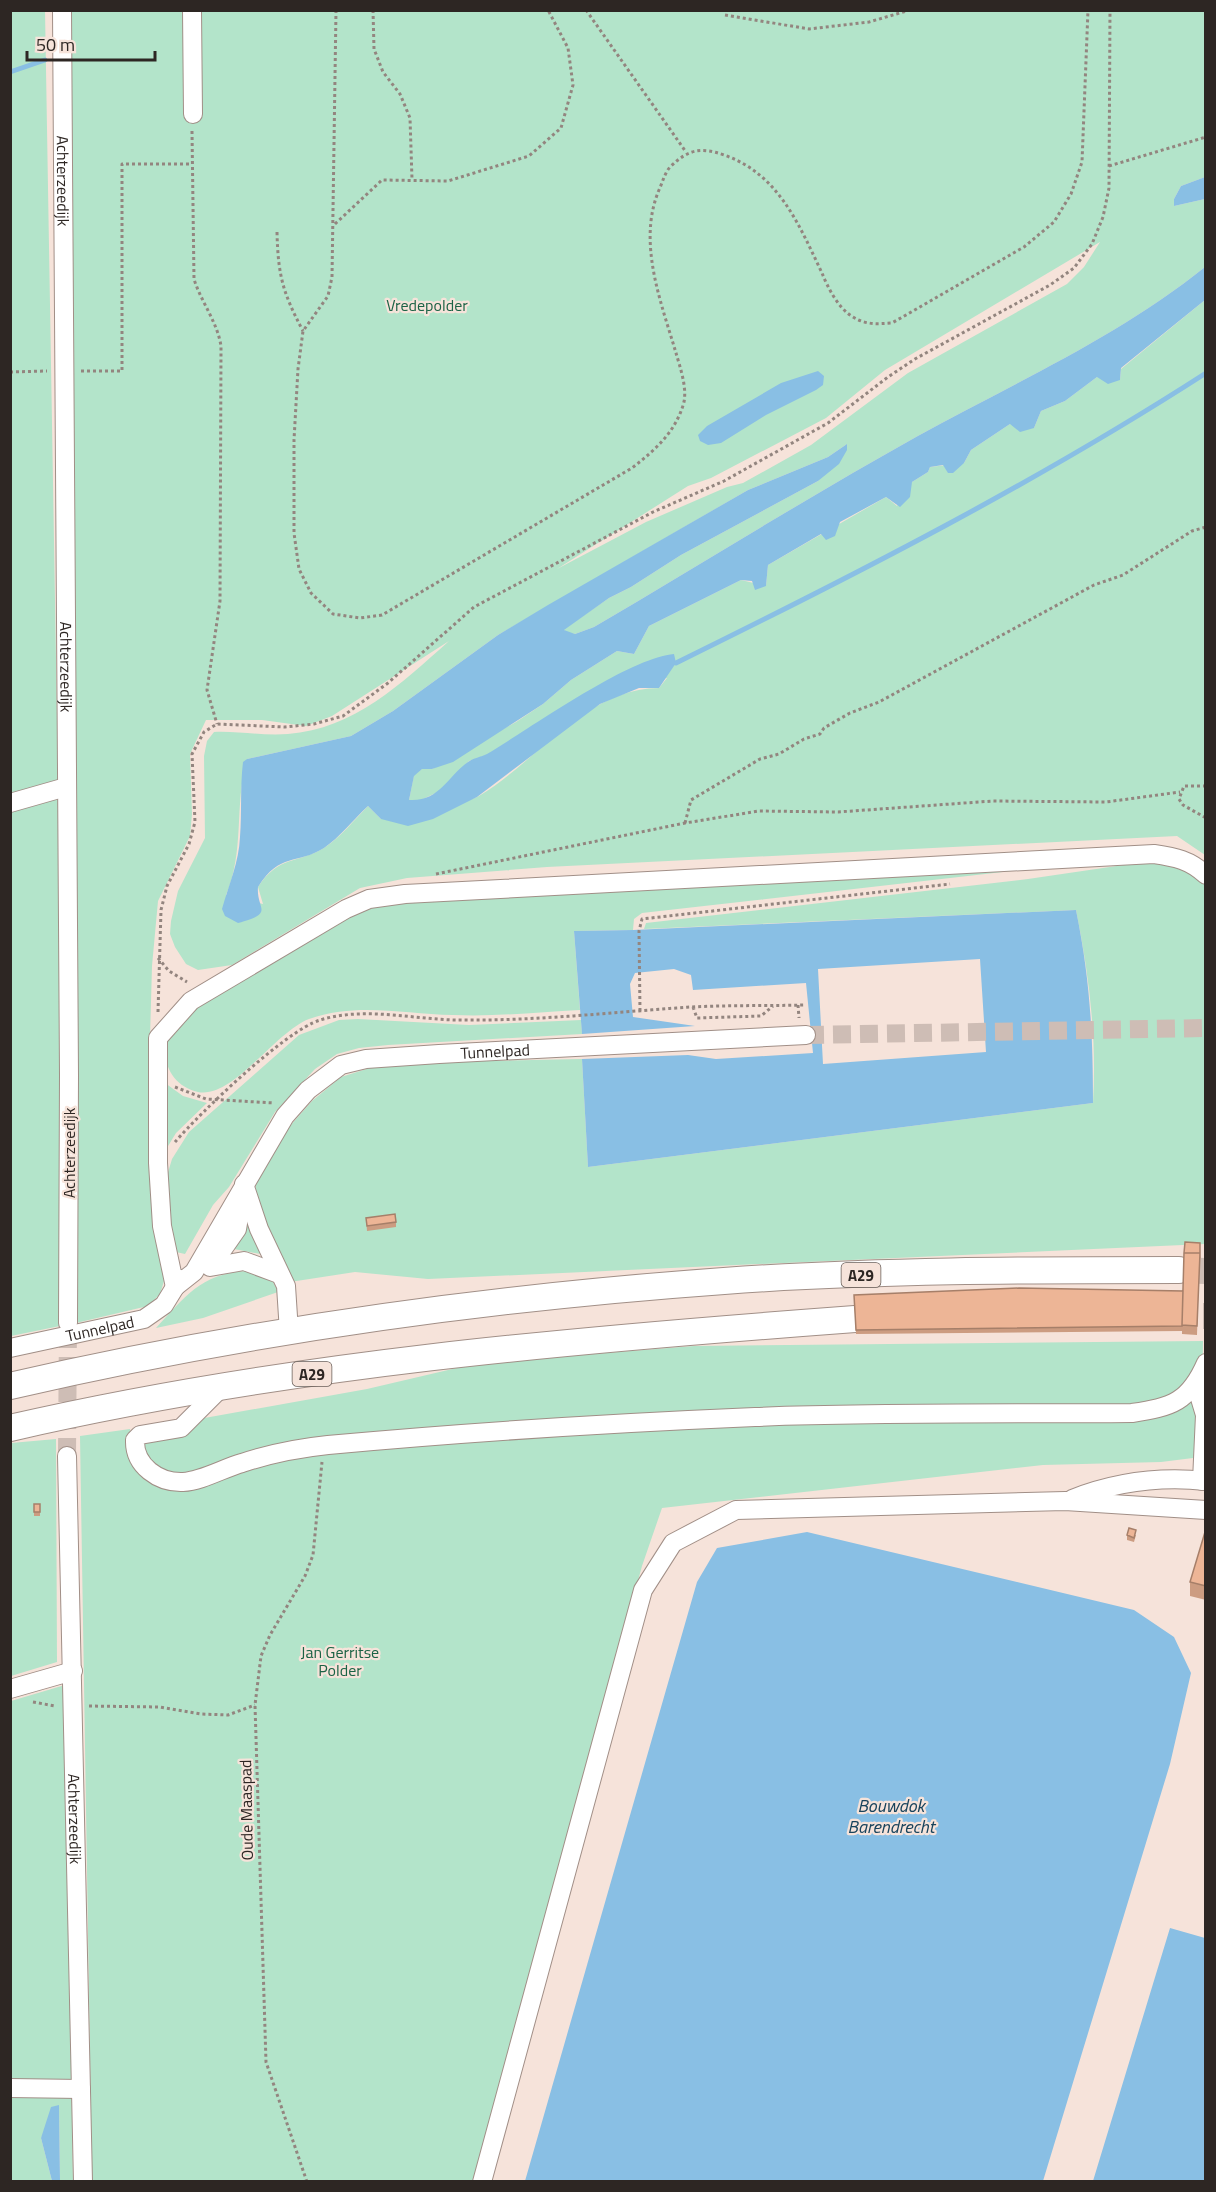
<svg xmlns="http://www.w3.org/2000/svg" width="1216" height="2192" font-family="'Titillium Web',sans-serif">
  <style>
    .green { fill: #b3e4ca; fill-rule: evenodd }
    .water { fill: #89bfe4; fill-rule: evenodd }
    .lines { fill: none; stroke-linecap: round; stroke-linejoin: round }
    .stream { stroke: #89bfe4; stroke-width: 5 }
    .minor-tunnel { stroke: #cebdb5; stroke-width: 18; stroke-dasharray: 18 9; stroke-linecap: butt }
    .highway-tunnel { stroke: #cebdb5; stroke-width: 26; stroke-dasharray: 26 13; stroke-linecap: butt }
    .minor-casing { stroke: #a18f87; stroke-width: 20 }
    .highway-casing { stroke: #a18f87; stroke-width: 28 }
    .path { stroke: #93857f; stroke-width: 3; stroke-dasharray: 3 3; stroke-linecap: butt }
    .minor { stroke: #fff; stroke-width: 18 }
    .highway { stroke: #fff; stroke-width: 26 }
    .wall { fill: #cc9c81 }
    .building { fill: #edb596; stroke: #a67f69; stroke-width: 1.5 }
    .labels { text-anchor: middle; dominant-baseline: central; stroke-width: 4.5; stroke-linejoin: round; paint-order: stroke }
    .shield { fill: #f6e3da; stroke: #695f5a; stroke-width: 1.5 }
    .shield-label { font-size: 15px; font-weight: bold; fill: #2d2623 }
    .street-label { font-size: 16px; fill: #2d2623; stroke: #f6e3da }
    .park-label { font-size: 16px; fill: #1b6345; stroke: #f6e3da }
    .water-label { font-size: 18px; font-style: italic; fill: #18435c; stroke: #f6e3da }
  </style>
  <rect width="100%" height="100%" fill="#f6e3da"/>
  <path class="green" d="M45 10 63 1072 60 1326 11 1336 10 11Z
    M69 11H1205V177L1181 186 1174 199V206L1205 199V267C1118 337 1014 383 916 437 807 498 701 564 594 627L575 634 565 632 564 629 609 598 631 587 681 555 818 481 847 444 828 457 748 490 498 635 393 711 351 736 247 759C234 804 245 851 226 895L263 904 258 887C279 855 297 864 324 848 340 838 355 819 368 806L381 819C402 814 463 805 479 796 538 761 584 689 659 688L667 678 579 698 487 755 469 761 444 789 421 800H409L414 775 423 768 432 769 516 722 543 704 571 680 617 651 634 654 649 626 741 580 766 586 768 565 886 497 897 506 912 482 928 472 930 467 964 463 971 450 1010 424 1034 428 1041 411 1065 401 1097 377 1120 380 1121 369 1205 300V855L1177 836 547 867 407 878 360 888 232 965 198 970 186 964 175 947 170 934 171 921 178 891 205 838 204 756 207 741 214 732C239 731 264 736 288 734 354 729 402 683 449 641L332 716 306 726 262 720H206L190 754 192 814 190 836 158 901 152 966 150 1038 154 1215 164 1281 160 1294 148 1306 76 1323ZM1100 242 1084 267 1067 284 908 373 811 445 743 483 727 487 646 522 557 569 688 486 711 478 826 418 885 370Z
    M1171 858 1205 878V1244L428 1279 355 1272 290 1282 252 1203 258 1176 289 1127 312 1101 341 1077 386 1063 582 1059 588 1167 1093 1103C1097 1038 1089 974 1076 910L644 929 646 923 1028 879Z
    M1030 869 642 913 634 919 633 930 574 931 580 1010C538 1012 495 1017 453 1015 404 1014 356 1002 309 1019 275 1032 233 1099 198 1092 172 1086 159 1061 169 1036 173 1029 180 1021 185 1014L351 913 388 902Z
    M358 1019 469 1025 581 1020 582 1034 388 1045 359 1048 337 1054 315 1069 275 1112 229 1187 213 1205 185 1254 176 1252 166 1199V1179L172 1159 189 1132 299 1035 339 1020Z
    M165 1083 183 1096 207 1103 176 1133 165 1151Z
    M249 1221 265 1255 234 1249Z
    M246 1271 273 1282 278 1292 203 1318 156 1328C185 1297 200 1274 246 1271Z
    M1203 1341 1201 1457 1161 1462 1043 1465 662 1508 642 1566 579 1797 479 2181H92L80 1436 130 1429 131 1440 171 1424 367 1389 478 1363 694 1346Z
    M56 1439 57 1662 11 1676V1443Z
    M65 1685 73 2181H60L59 2106 41 2138 52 2181 11 2182V1701Z"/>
  <path class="water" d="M1205 177V199L1174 206V199L1181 186Z
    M1205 267V300L1121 368 1120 380 1108 384 1097 377 1065 401 1041 411 1034 428 1020 432 1010 424 971 450 964 463 953 473H948L943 465 930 467 928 472 912 482 910 497 900 507 886 497 840 522 835 536 826 540 821 534 768 565 766 586 755 590 752 581 741 580 649 626 634 654 617 651 571 680 543 704 453 762 432 769H422L414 776 409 800C439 802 447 777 468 762 473 758 481 757 487 754 531 728 628 658 674 654L676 663 659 688H639L600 704 477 797 433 819 408 826 381 819 368 806C354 819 340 837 324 848 297 865 280 852 258 887 256 909 276 913 238 923L225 916 222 909C229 884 239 862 240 837 242 812 240 787 243 762L247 759 351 736 393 711 498 635 548 605 748 490 828 457 847 444V450L839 464 818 481 681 555 631 587 609 598 564 630 575 634 594 627C701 564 807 498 916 437 1014 383 1118 337 1205 267Z
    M818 371 824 376 823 385 816 390 766 415 721 443 708 445 700 441 698 435 707 426 781 383Z
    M1076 910C1090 979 1093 1033 1093 1103L588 1167 582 1059 688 1055 716 1059 813 1053 806 983 693 990 691 975 674 969 635 973 630 984 633 1017 695 1026 582 1034 574 931 633 930ZM980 959 986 1052 823 1064 818 969Z
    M807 1532 1134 1610 1174 1637 1191 1673 1170 1764 1043 2181H525L697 1582 717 1548Z
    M1170 1928 1205 1938V2181H1093Z
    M59 2105 60 2181H52L41 2138 51 2107Z"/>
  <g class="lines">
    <path class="stream" d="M10 72 45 60
      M676 663C857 574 1037 482 1206 373"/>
    <path class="minor-tunnel" d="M806 1035 1206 1028
      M67 1456 68 1323"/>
    <path class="highway-tunnel" d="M1179 1270 1206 1271
      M1164 1316H1206"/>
    <g class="minor-casing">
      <g id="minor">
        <path id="s1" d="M62 10 69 1075 68 1323"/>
        <path d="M192 10 193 114"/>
        <path d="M10 803 66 787"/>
        <path d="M244 1184 259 1229 286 1286 289 1332"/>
        <path d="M216 1259 237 1229 242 1200"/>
        <path d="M210 1267 244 1261 279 1274"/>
        <path d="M175 1287 162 1226 158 1163V1038L191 1001 346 909 369 899 405 894 1154 854C1175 857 1190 860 1206 875"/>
        <path id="s2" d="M175 1287 194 1272 285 1116 308 1090 341 1065 366 1059 439 1054 806 1035"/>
        <path id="s3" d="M10 1348 144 1319 164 1305 180 1279"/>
        <path d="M1196 1385 1205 1415 1202 1481"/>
        <path d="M221 1388 181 1428 140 1435 135 1440C134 1466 159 1483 183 1482 202 1481 224 1468 242 1463 269 1454 299 1448 328 1445 470 1432 612 1423 755 1417 880 1412 1006 1414 1132 1413 1172 1407 1189 1402 1206 1363"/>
        <path id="s4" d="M67 1456 83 2182"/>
        <path d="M1072 1499C1115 1482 1159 1476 1206 1481"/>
        <path d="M10 1689 73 1671"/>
        <path d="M10 2088 81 2089"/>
        <path d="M482 2182 643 1590 673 1543 736 1510 1065 1501 1206 1510"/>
      </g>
    </g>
    <g class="highway-casing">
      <path id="highway" d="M10 1386C244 1332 485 1298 724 1281 875 1270 1027 1270 1179 1270
        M10 1428C288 1364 572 1340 855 1319"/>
    </g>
    <path class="path" d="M336 10 332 277 328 296 303 331 298 369 294 440V533L299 569 311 593 333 614 360 618 382 615 632 468C655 450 676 432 684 402 687 387 680 367 676 353 661 302 637 242 659 190 663 181 665 172 671 166 689 149 701 147 724 155 779 174 799 225 822 273 828 288 838 308 853 317 866 325 877 324 892 323L1024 247 1054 222 1071 194 1082 162 1088 10
      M373 10 374 49 383 72 400 94 410 118 412 179
      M586 10 686 152
      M725 15 809 29 869 22 910 10
      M192 131 194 279C201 302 217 321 221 346L220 601 207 690 217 724
      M1109 166 1206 137
      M335 224 382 180 448 181 529 156 561 128 573 85 568 48 548 10
      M277 232C278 276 283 293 303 331
      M81 371H122V164H192
      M10 372 47 371
      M1206 786H1184L1179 799 1183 805 1206 818
      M685 823 691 800 760 759 779 754 804 739 820 734 824 728 850 713 879 702 1094 585 1123 575 1192 531 1206 527
      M436 874 685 823 759 811 838 812 993 801 1106 802 1180 792
      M158 958 169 971 187 982
      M798 1005 799 1018
      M693 1007 697 1018 761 1016 773 1006
      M640 1011 639 931 642 919 950 884
      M158 1012 161 910 167 886 189 844 195 822 192 754 204 732 217 724 285 727 314 724 343 716 388 683 474 607 653 512 724 481 828 423 888 377 915 359 1050 285 1074 268 1092 244 1103 217 1109 188 1110 10
      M175 1087 206 1099 274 1103
      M175 1142C201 1112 285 1031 320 1020 366 1006 414 1020 460 1020 537 1021 614 1012 691 1007 729 1005 767 1006 804 1005
      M33 1702 55 1706
      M89 1706 160 1707 201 1714 228 1715 255 1705
      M307 2182 266 2062 255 1705 261 1656 270 1635 305 1576 313 1555 322 1462"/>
    <use href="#minor" class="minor"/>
    <use href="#highway" class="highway"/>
  </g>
  <path class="wall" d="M366 1218 396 1222V1227L367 1231Z
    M1200 1243 1197 1335 1182 1334V1331L856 1334 854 1295 1183 1291Z
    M34 1504H40V1516H34Z
    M1206 1532V1600L1190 1596V1582Z
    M1127 1535H1136L1134 1542 1127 1540Z"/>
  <path class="building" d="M395 1214 396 1222 367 1226 366 1218Z
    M1185 1242 1200 1243V1258V1253H1184Z
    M1184 1253H1200L1197 1326 1182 1325Z
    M1019 1288 1183 1291 1182 1326 856 1330 854 1295Z
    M34 1504H40V1512H34Z
    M1129 1528 1136 1530 1134 1538 1127 1535Z
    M1205 1532H1206V1586L1190 1582Z"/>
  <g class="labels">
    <g class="shield">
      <rect x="841.5" y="1263" width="39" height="24" rx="4.5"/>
      <rect x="292.5" y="1362" width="39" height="24" rx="4.5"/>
    </g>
    <g class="shield-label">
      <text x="861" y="1275">A29</text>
      <text x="312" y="1374">A29</text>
    </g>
    <g class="street-label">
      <text stroke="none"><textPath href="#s1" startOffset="171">Achterzeedijk</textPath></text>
      <text stroke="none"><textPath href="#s1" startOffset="657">Achterzeedijk</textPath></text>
      <text stroke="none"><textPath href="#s2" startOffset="436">Tunnelpad</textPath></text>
      <text transform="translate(69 1153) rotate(-90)">Achterzeedijk</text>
      <text stroke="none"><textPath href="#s3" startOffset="92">Tunnelpad</textPath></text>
      <text transform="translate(246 1810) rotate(-91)">Oude Maaspad</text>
      <text stroke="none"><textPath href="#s4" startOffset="363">Achterzeedijk</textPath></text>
    </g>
    <g class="park-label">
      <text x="427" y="305">Vredepolder</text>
      <text x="340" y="1652">Jan Gerritse<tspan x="340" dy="18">Polder</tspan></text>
    </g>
    <g class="water-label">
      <text x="891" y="1805">Bouwdok<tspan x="891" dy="21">Barendrecht</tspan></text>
    </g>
  </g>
  <rect width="1216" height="2192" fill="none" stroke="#2d2623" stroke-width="24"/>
  <path d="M27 51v9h128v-9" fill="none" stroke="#2d2623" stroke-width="3"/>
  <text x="36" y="51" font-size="18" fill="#2d2623" stroke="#f6e3da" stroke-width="4.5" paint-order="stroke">50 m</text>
</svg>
